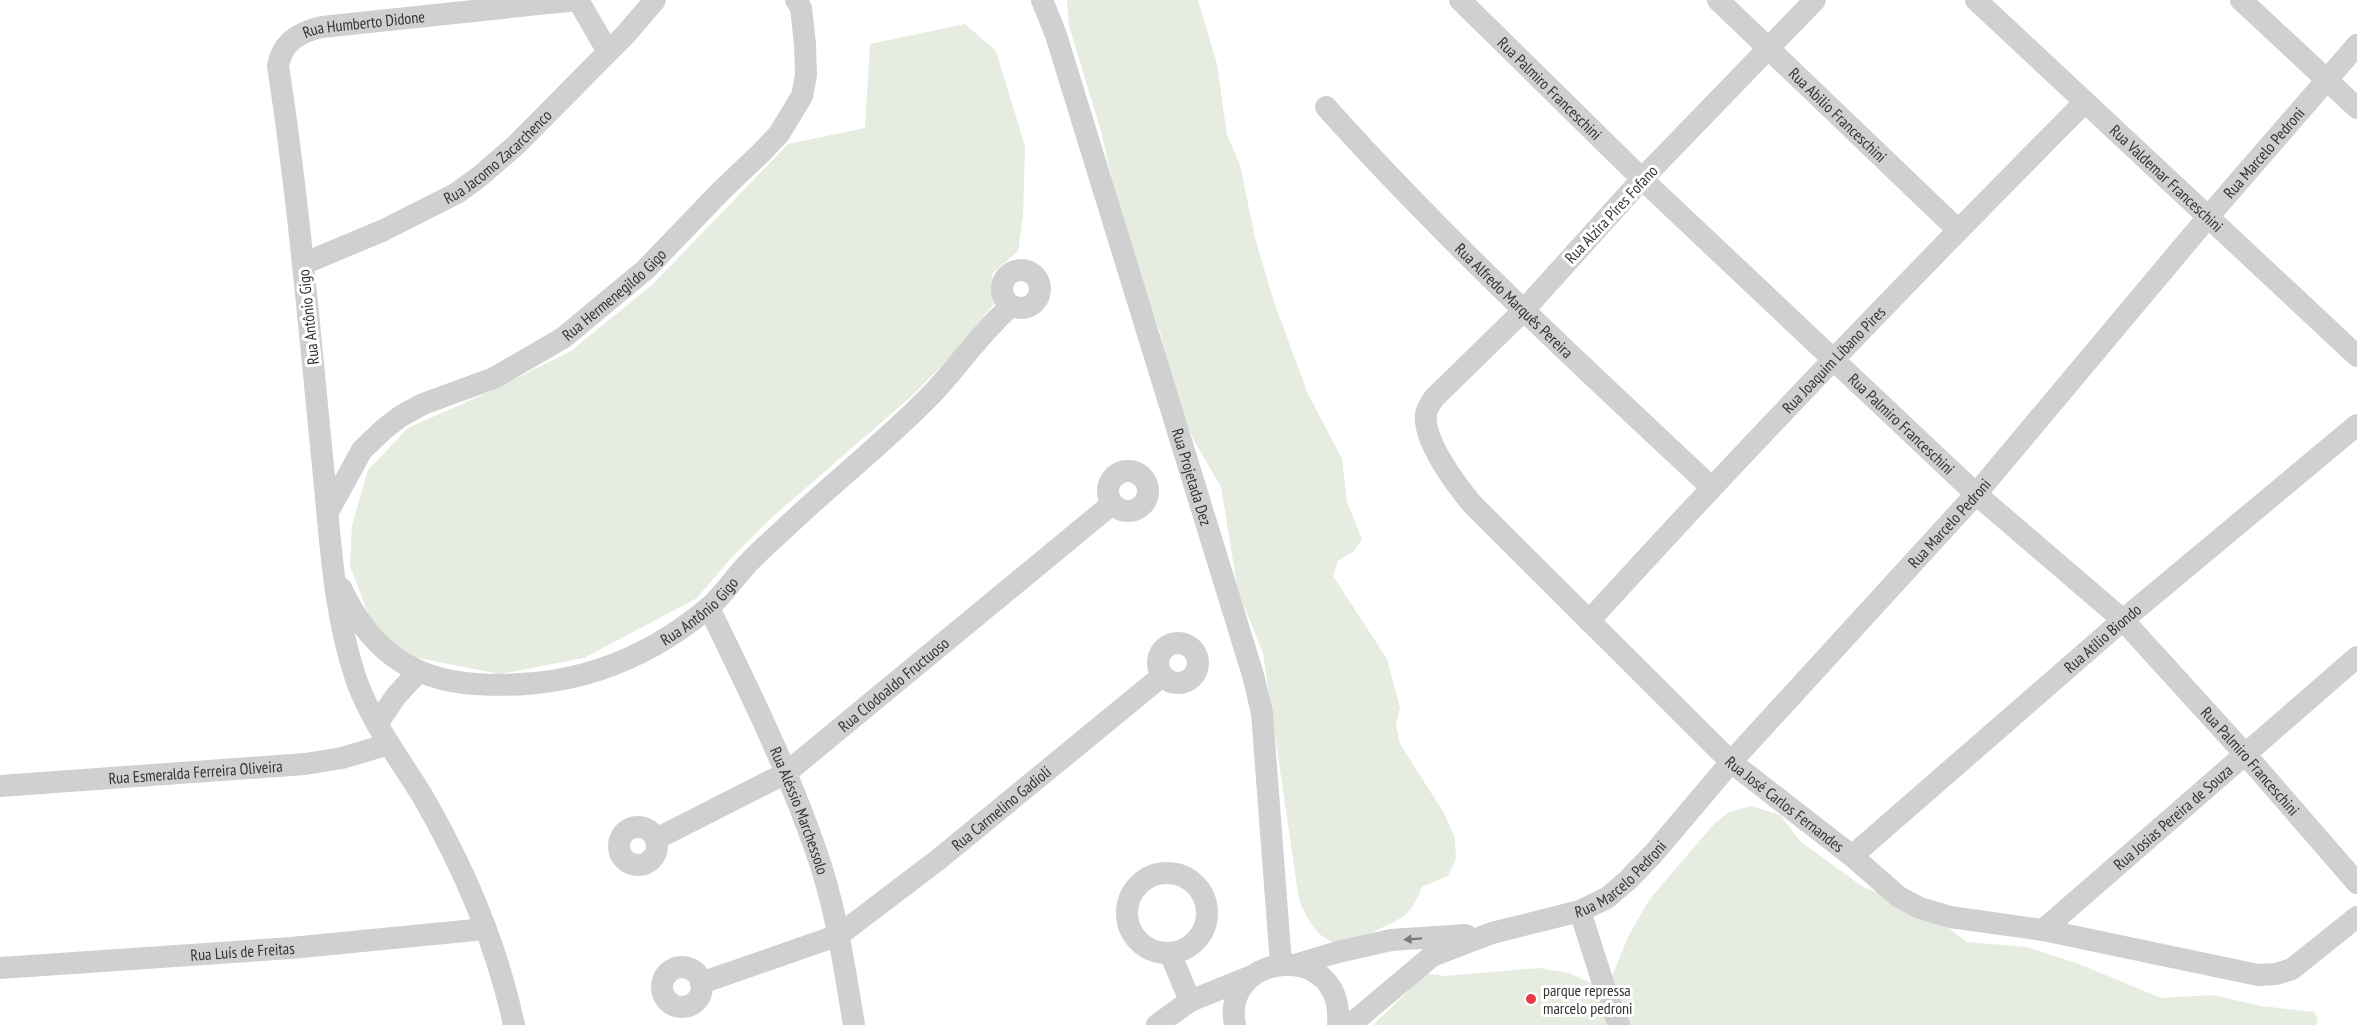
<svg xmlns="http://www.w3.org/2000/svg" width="2357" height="1025" font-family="'PT Sans Narrow',sans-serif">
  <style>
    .green { fill: #e6ecdf }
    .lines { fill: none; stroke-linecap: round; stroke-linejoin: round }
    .minor { stroke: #d0d0d0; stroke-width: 22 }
    .oneway { fill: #7a7a7a }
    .poi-dot { fill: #e63946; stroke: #fff; stroke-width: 2 }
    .labels { text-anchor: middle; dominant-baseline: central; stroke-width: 6; stroke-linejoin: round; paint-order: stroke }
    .street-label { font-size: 16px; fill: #333; stroke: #fff }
    .poi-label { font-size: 16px; fill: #333; stroke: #fff; text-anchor: start }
  </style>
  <rect width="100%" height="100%" fill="#fff"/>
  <path class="green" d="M1067 0H1198L1217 64 1227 135 1240 165 1255 238 1274 302 1308 394 1342 459 1347 502 1362 539 1354 551 1338 561 1333 576 1387 659 1400 708 1396 724 1400 744 1444 813 1455 838 1456 859 1448 876 1422 887C1410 916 1405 917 1377 930 1368 934 1357 942 1348 943 1321 947 1308 921 1299 900L1263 653 1238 591 1221 487 1193 439 1178 401 1160 332 1124 233 1101 131 1069 26Z
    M965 24 996 51 1025 146 1023 217 1018 251 992 274 998 299 954 353 914 394 769 520 731 558 697 598 584 658 500 674 413 657 375 632 350 566 352 525 368 470 408 428 480 396 571 351 653 284 788 144 865 128 870 44Z
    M1751 806 1780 815 1801 842 1863 887 1923 909 1967 942 2027 947 2079 964 2161 998 2213 995 2261 1006 2314 1012 2318 1018 2316 1025H1373L1427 973 1445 976 1539 968 1569 973 1600 987 1608 986 1628 937 1649 900 1714 824 1729 812Z"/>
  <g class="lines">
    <g class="minor">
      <path d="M578 0 608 52"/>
      <path id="s1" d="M1042 0 1056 35 1253 675 1262 713 1281 964"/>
      <path id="s2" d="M1460 0 1642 179 1976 494 2123 620 2245 754 2357 883"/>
      <path id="s3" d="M1718 0 1958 230"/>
      <path id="s4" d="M1815 0 1642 179 1524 310 1434 398C1431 403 1426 409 1426 415 1423 441 1457 486 1473 505L1731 762 1852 856 1899 897 1920 908 1950 917 2043 930 2258 975 2276 974 2292 969 2357 917"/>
      <path id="s5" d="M1976 0 2357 356"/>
      <path d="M2241 0 2357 108"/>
      <path id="s6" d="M1326 107C1446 241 1580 364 1711 487"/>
      <path id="s7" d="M303 264 384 230 457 193 479 177 516 145 626 34 655 0"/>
      <circle cx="1021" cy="289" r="19"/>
      <circle cx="1128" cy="491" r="20"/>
      <path id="s8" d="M328 512 362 450 384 429 401 416 423 404 494 378 563 338 645 270 722 190 761 153 779 134 802 96 806 75 805 44 801 8 796 0"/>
      <path id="s9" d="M341 588C369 648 410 680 476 684 564 690 639 665 707 609 721 598 731 582 743 569 755 555 769 543 782 531 830 485 883 444 930 396 958 367 980 333 1011 306"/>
      <path id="s10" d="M709 608C748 688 787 767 816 851 836 907 844 966 854 1025"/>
      <path id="s11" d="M1589 621C1750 444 1916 272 2085 102"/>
      <circle cx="1178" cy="663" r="20"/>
      <path d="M377 724 396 696 418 672"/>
      <path id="s12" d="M0 786 305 764 342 758 389 744"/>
      <circle cx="638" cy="846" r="19"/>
      <path id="s13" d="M656 839 786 773 1112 504"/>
      <path id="s14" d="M1852 856 2123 620 2357 425"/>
      <circle cx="1167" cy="913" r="40"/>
      <path d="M1580 911 1603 983 1619 1025"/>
      <path id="s15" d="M2043 930 2357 657"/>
      <path d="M1170 953 1190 1001"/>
      <path d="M1298 964 1338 952 1391 940 1466 935"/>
      <circle cx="682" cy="987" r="20"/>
      <path id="s16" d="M0 968 291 948 485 929"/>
      <path id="s17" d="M701 983 839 935 939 859 1162 676"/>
      <path id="s18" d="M514 1025C497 945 464 868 423 797 400 759 371 722 356 679 332 607 330 531 322 456 309 326 298 195 278 66 282 42 299 32 322 27L577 0"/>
      <path d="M1157 1025 1190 1001 1252 976"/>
      <path d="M1235 1025C1220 952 1345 938 1338 1025"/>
      <path id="s19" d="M1350 1025 1432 956 1492 933 1580 911 1607 898 1628 880 1654 853 1731 762 1976 494 2208 217 2357 45"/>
    </g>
  </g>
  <defs><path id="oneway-solid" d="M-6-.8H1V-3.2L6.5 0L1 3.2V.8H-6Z" transform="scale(1.5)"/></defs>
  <use class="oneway" href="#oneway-solid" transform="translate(1413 939) rotate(176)"/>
  <circle class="poi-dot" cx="1531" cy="999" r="6"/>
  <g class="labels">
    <g class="street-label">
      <text stroke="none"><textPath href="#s18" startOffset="1106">Rua Humberto Didone</textPath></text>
      <text stroke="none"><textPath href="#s2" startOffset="126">Rua Palmiro Franceschini</textPath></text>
      <text stroke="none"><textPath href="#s3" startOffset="166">Rua Abilio Franceschini</textPath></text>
      <text stroke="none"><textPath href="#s19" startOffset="1286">Rua Marcelo Pedroni</textPath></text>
      <text stroke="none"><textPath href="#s7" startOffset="224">Rua Jacomo Zacarchenco</textPath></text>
      <text stroke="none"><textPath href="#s5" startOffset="261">Rua Valdemar Franceschini</textPath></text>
      <text transform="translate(1611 214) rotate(-47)">Rua Alzira Píres Fofano</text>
      <text stroke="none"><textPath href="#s8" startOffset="370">Rua Hermenegildo Gigo</textPath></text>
      <text stroke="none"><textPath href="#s6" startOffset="270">Rua Alfredo Marquês Pereira</textPath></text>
      <text transform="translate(308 317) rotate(-96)">Rua Antônio Gigo</text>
      <text stroke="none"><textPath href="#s11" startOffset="358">Rua Joaquim Líbano Pires</textPath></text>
      <text stroke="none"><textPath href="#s2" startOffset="612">Rua Palmiro Franceschini</textPath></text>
      <text stroke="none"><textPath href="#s1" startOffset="500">Rua Projetada Dez</textPath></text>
      <text stroke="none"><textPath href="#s19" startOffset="800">Rua Marcelo Pedroni</textPath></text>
      <text stroke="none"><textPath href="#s9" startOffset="417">Rua Antônio Gigo</textPath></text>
      <text stroke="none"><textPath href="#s14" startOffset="332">Rua Atílio Biondo</textPath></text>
      <text stroke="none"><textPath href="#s13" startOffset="285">Rua Clodoaldo Fructuoso</textPath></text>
      <text stroke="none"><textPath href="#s2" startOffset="1098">Rua Palmiro Franceschini</textPath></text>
      <text stroke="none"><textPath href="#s12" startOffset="196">Rua Esmeralda Ferreira Oliveira</textPath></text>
      <text stroke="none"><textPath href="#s4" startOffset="1106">Rua José Carlos Fernandes</textPath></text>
      <text stroke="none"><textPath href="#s17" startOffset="352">Rua Carmelino Gadioli</textPath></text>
      <text stroke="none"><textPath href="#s10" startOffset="222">Rua Aléssio Marchessolo</textPath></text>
      <text stroke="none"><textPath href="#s15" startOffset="172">Rua Josias Pereira de Souza</textPath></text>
      <text stroke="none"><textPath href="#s19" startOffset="314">Rua Marcelo Pedroni</textPath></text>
      <text stroke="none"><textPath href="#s16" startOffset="243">Rua Luís de Freitas</textPath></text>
    </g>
    <g class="poi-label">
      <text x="1543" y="990">parque repressa<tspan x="1543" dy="18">marcelo pedroni</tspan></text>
    </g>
  </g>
</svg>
